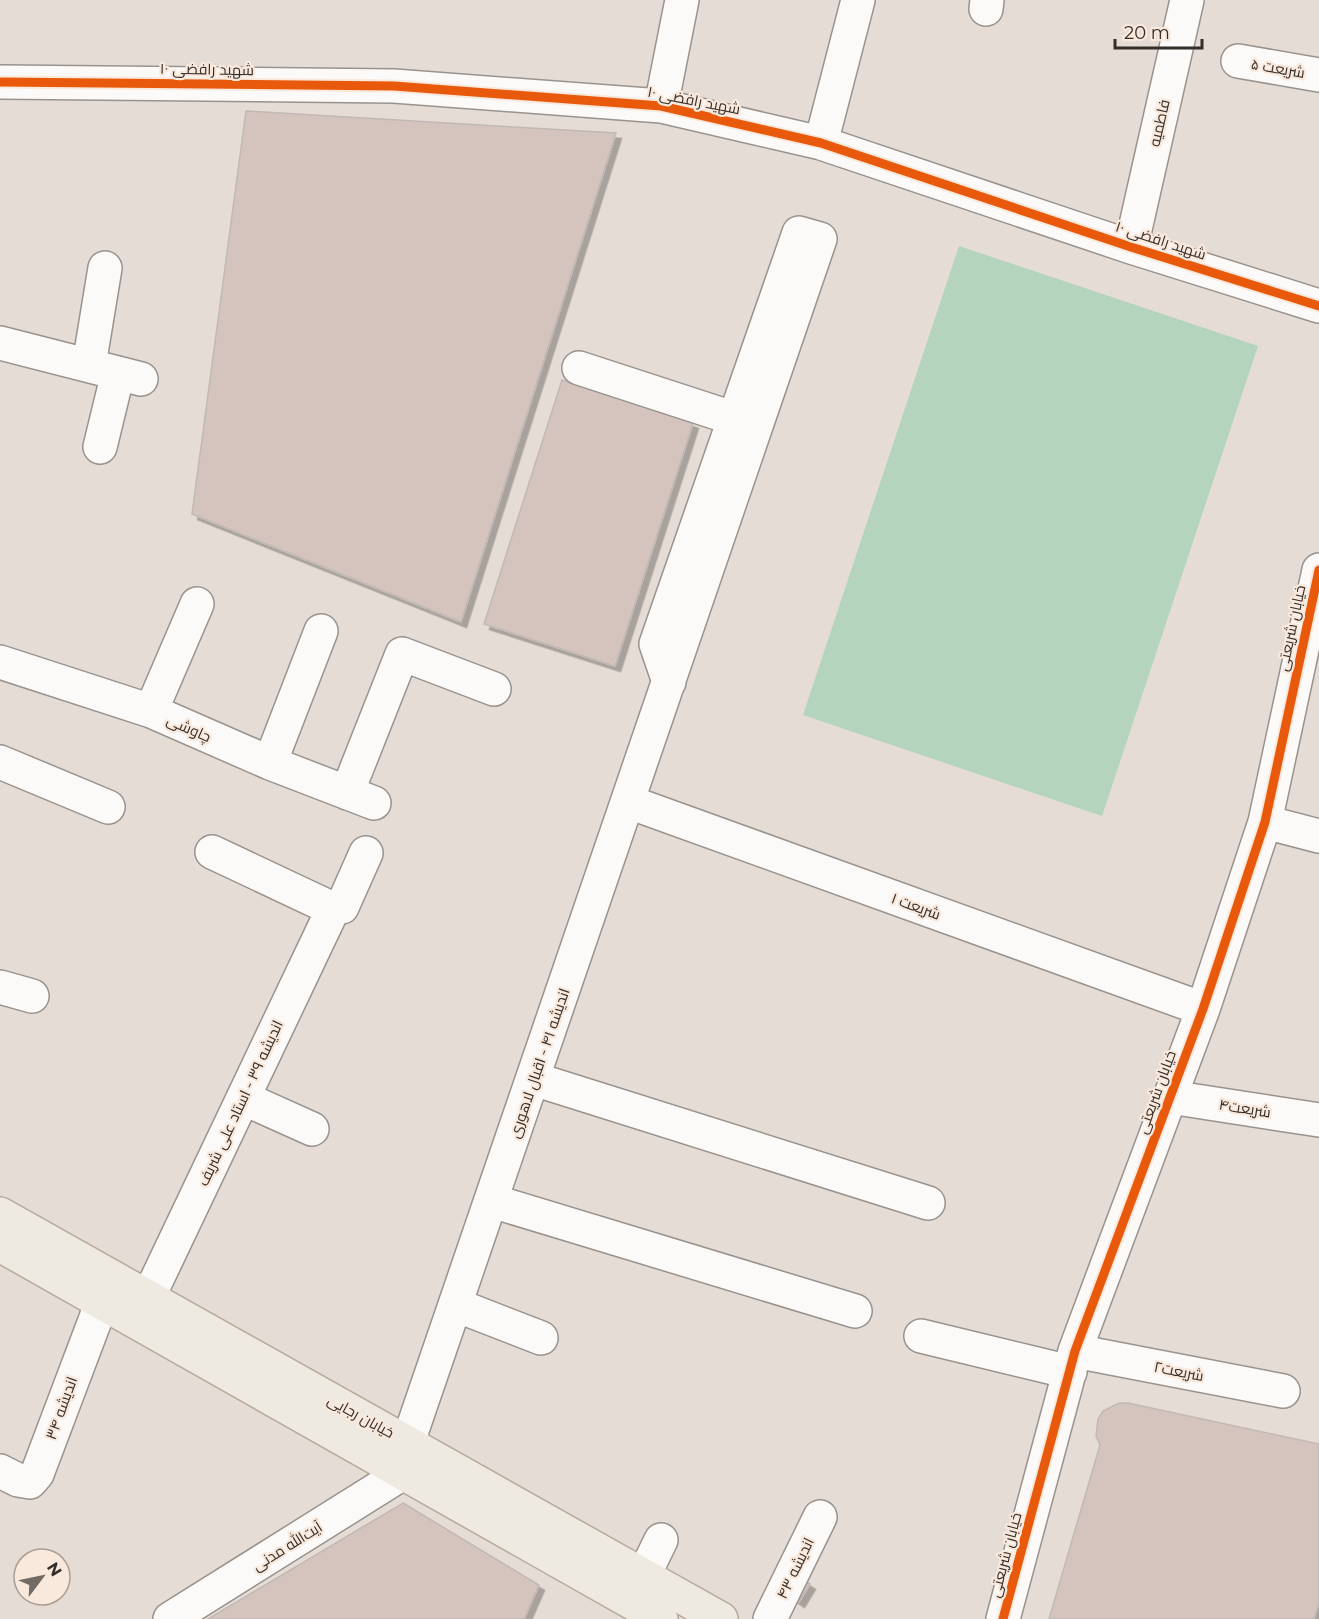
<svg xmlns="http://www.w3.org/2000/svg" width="1319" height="1619" font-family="Montserrat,Cairo,sans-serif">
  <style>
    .pitch { fill: #b4d4be }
    .building { fill: #d5c4bd; stroke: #c1b9b5; stroke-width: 1.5; filter: url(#shadow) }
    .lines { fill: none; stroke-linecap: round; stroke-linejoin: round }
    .minor-casing { stroke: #99928d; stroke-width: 36 }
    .major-casing { stroke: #b6aa9b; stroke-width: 36 }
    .minor { stroke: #fbfaf9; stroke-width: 33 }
    .major { stroke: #eeeae2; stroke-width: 33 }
    .cycleway-casing { stroke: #f9e8dc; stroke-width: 13 }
    .cycleway { stroke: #e8590c; stroke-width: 9 }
    .labels { text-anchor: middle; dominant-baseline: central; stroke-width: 4.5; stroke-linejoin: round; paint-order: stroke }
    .street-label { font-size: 15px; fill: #342e29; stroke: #f9e8dc }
  </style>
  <defs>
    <filter id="shadow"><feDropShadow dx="5.5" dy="5.5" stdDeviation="0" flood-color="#0004"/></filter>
  </defs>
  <rect width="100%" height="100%" fill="#e5dcd5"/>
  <path class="pitch" d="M959 246 1258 346 1102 816 803 715Z"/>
  <path class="building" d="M246 111 616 133 461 622 192 514Z
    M562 380 693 423 615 666 484 624Z
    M1119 1403H1128L1319 1444V1602L1314 1619H1049L1100 1445 1096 1436 1098 1419 1103 1411Z
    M403 1503 539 1585 524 1619H208Z
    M800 1578 810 1584 799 1602 790 1596Z"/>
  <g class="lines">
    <g class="minor-casing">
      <path id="minor" d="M986 9 987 0
        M1238 61 1319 75
        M0 82 394 86 661 106 821 143 1131 247 1319 306
        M661 106 682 0
        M821 143 858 0
        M1131 247 1187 0
        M0 343 141 379
        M89 365 105 268
        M579 368 754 425
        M100 447 118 373
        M0 662 151 711 270 763 374 803
        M151 711 197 604
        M0 762 108 807
        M270 763 321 631
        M347 793 402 654 494 689
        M629 802 1203 1009
        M1265 822 1319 836
        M212 852 333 909 342 907 366 853
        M0 987 32 996
        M534 1079 928 1203
        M1170 1097 1319 1120
        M243 1098 312 1129
        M492 1201 855 1311
        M148 1298 333 909
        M456 1305 541 1338
        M921 1336 1070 1372
        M1075 1351 1283 1391
        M408 1442C546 1042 684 641 820 239L799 233 656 644 669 682
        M0 1471 18 1480 30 1482 37 1474 102 1302
        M644 1575 661 1540
        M170 1619 403 1473
        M770 1619 820 1517
        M1003 1619 1075 1351 1203 1009 1265 822 1319 570"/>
    </g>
    <g class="major-casing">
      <path id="major" d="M0 1214 721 1619
        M0 1245 661 1619"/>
    </g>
    <use href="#minor" class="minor"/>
    <use href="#major" class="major"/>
    <g class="cycleway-casing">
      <path id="cycleway" d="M0 82 394 86 661 106 821 143 1131 247 1319 306
        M1003 1619 1075 1351 1203 1009 1265 822 1319 570"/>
    </g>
    <use href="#cycleway" class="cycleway"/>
  </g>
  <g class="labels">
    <g class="street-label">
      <text transform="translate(1278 68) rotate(10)">شریعت ۵</text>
      <text transform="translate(207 69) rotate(1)">شهید رافضی ۱۰</text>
      <text transform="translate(694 100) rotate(11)">شهید رافضی ۱۰</text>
      <text transform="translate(1159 123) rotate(-77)">فاطمیه</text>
      <text transform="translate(1161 240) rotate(18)">شهید رافضی ۱۰</text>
      <text transform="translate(1291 628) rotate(-78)">خیابان شریعتی</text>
      <text transform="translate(189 728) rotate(24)">چاوشی</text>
      <text transform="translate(916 906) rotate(20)">شریعت ۱</text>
      <text transform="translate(539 1063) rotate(-71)">اندیشه ۴۱ - اقبال لاهوری</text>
      <text transform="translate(1156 1092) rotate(-70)">خیابان شریعتی</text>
      <text transform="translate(240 1103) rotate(-65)">اندیشه ۳۹ - استاد علی شریف</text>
      <text transform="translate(1245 1108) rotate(9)">شریعت۴</text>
      <text transform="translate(1179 1371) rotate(11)">شریعت۲</text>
      <text transform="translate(61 1408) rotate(-70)">اندیشه ۳۴</text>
      <text transform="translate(361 1416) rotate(29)">خیابان رجایی</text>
      <text transform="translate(287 1546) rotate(-32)">آیت‌الله مدنی</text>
      <text transform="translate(1005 1555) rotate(-75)">خیابان شریعتی</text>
      <text transform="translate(795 1568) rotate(-64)">اندیشه ۴۳</text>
    </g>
  </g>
  <g transform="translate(42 1577) rotate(58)"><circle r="28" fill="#f9e8dc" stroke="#aa9e94" stroke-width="1.5"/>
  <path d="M0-4.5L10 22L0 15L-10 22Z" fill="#726b65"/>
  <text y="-9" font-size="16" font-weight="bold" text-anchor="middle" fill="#342e29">N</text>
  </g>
  <path d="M1115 39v9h87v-9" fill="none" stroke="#342e29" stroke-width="3"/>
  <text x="1124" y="39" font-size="18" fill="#342e29" stroke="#f9e8dc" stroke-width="4.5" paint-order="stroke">20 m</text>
</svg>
